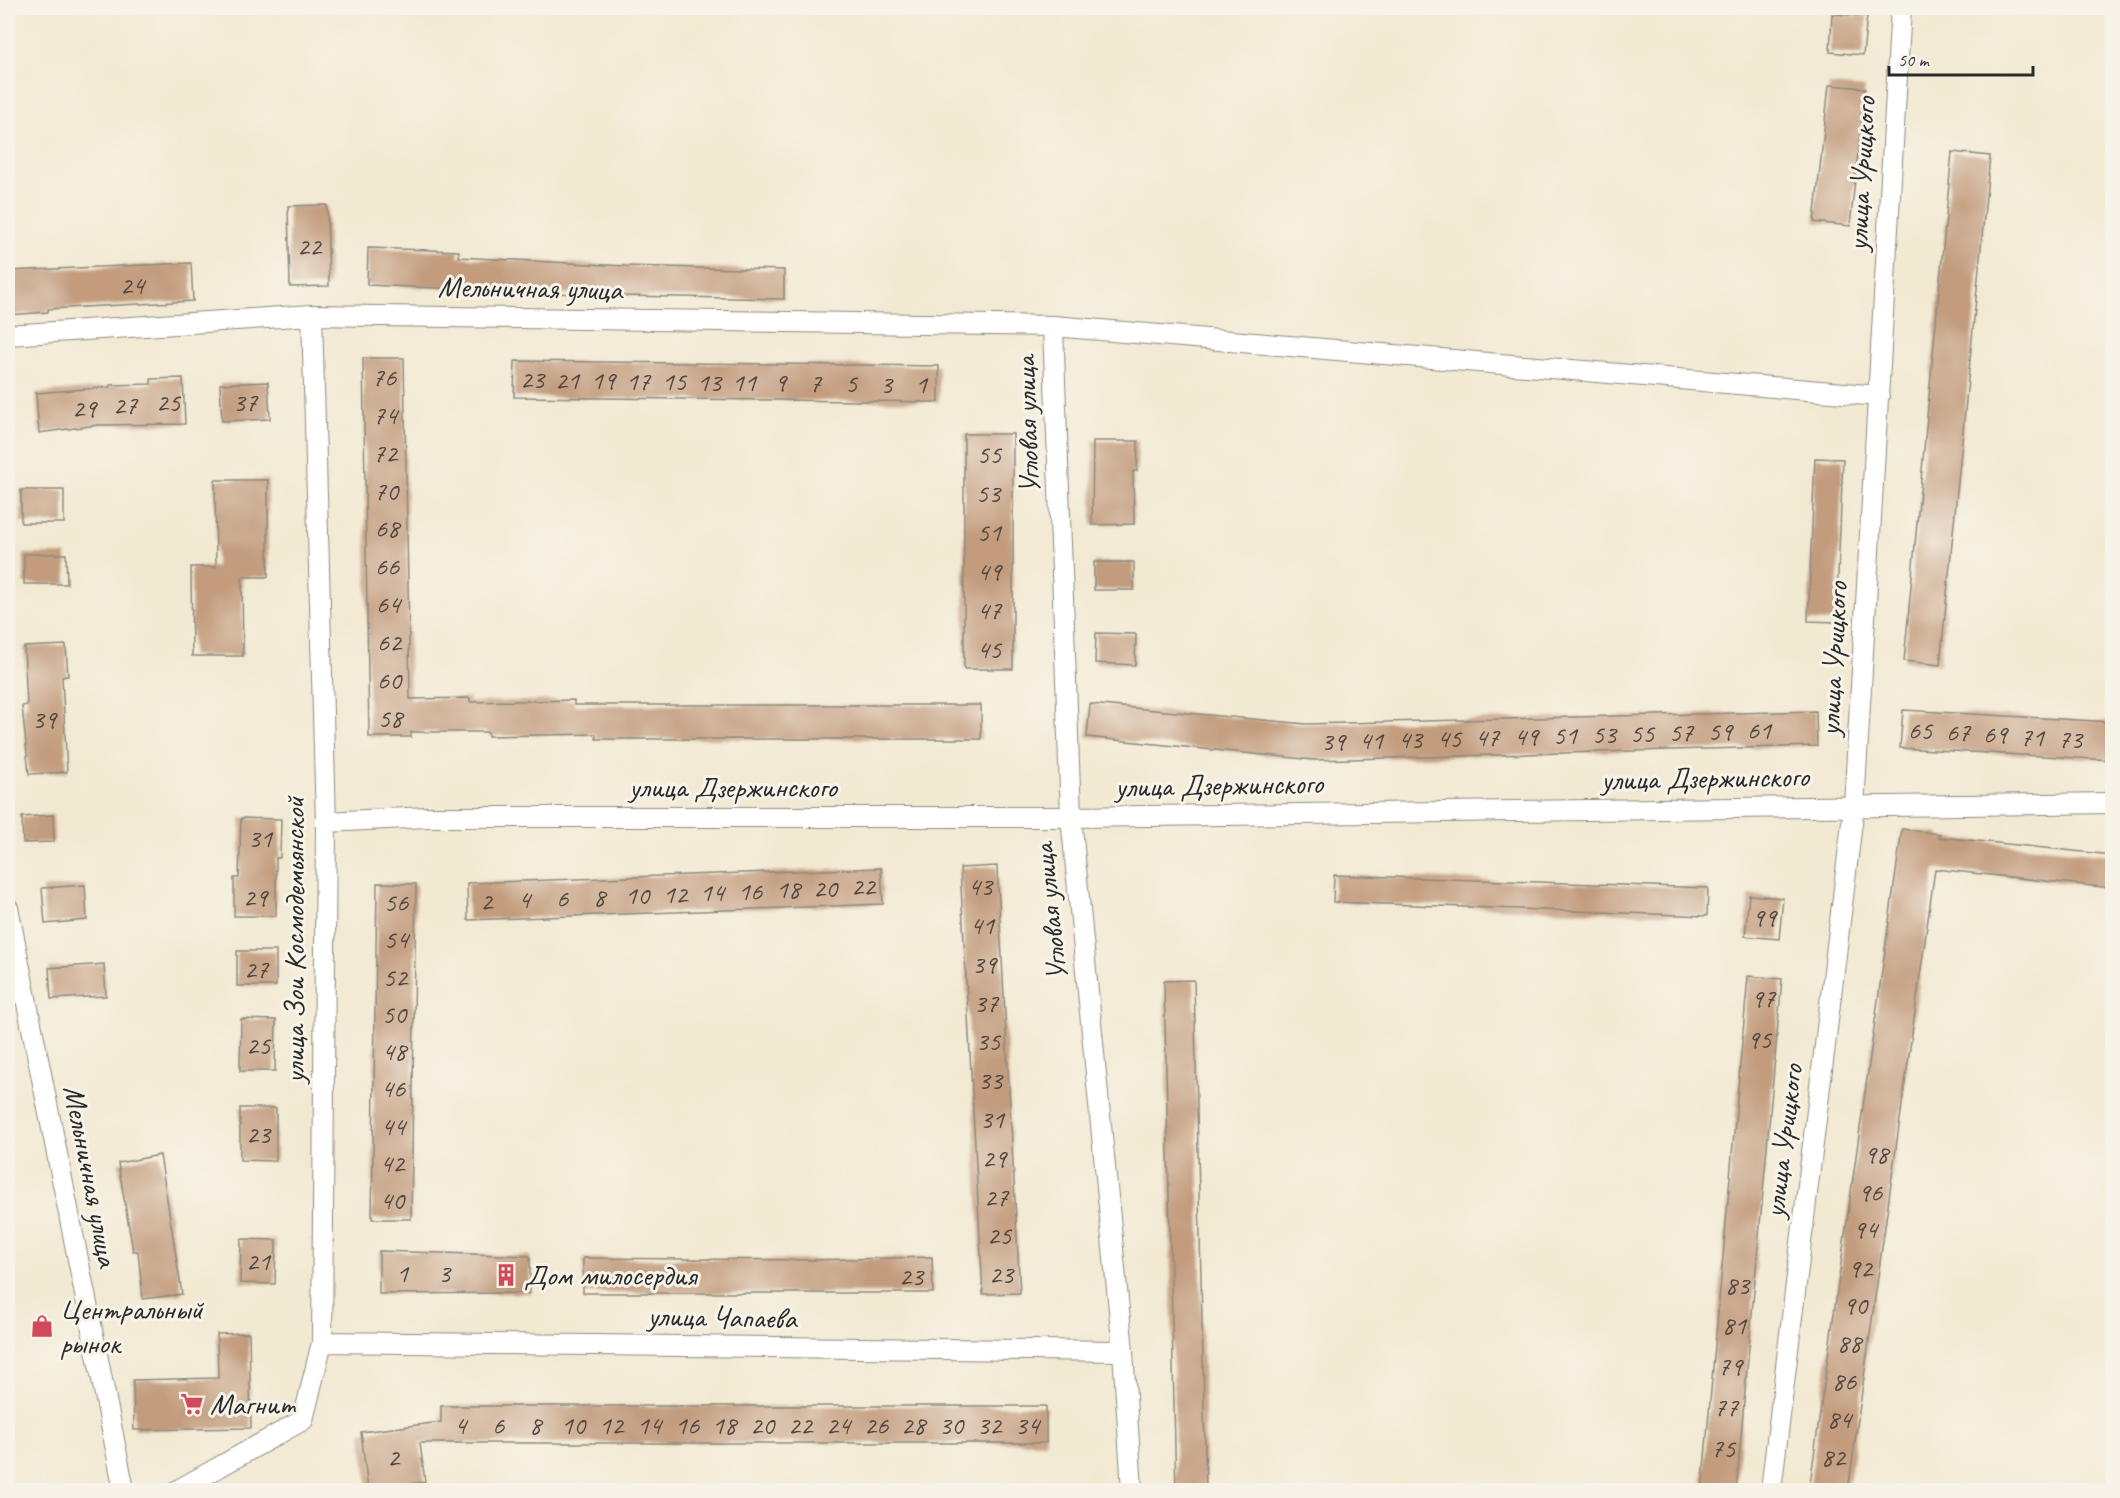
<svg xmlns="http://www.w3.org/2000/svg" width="2120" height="1498" font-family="Caveat,sans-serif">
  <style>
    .building { fill: #c39c7e }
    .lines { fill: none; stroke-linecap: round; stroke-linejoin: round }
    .minor-casing { stroke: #8e8a7e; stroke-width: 22 }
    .minor { stroke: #fff; stroke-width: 20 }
    .labels { text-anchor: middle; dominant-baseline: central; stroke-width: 6; stroke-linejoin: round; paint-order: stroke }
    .number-label { font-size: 27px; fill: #514740 }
    .street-label { font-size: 30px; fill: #2b2b2b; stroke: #f7f3e8 }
    .poi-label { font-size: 30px; fill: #2b2b2b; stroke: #f7f3e8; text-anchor: start }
  </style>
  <rect width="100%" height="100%" fill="#f7f3e8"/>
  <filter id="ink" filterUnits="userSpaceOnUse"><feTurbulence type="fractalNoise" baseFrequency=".0167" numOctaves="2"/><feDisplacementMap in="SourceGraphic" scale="12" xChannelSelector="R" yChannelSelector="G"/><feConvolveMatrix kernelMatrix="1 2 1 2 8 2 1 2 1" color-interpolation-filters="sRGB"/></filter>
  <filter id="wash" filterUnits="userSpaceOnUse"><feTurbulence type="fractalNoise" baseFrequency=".008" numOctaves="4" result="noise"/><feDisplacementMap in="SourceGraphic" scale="24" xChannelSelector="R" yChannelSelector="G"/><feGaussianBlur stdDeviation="1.35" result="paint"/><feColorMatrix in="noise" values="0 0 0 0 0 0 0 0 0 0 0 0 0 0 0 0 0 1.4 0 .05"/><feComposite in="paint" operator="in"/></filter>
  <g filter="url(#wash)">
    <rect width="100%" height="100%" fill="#f2e9d2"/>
    <g id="blocks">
      <path class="building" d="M1832 14 1867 16 1863 55 1830 52Z
        M1829 85 1865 88 1850 226 1814 222Z
        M1952 152 1990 156 1940 665 1904 661Z
        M327 205 329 286 290 287 288 206Z
        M368 248 459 251 458 257 625 266 784 270V299L624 296 367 285Z
        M191 263 193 301 48 309V312L8 315V271Z
        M363 358H404L410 699 470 698V702L574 700V705H981V739H596V734L488 736V732H411V737H369Z
        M515 361 939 366V402L514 397Z
        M183 378 185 424 98 425 39 433 36 393 110 387V385L151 384V379Z
        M268 382 270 419 222 421 220 384Z
        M964 434H1013V669H964Z
        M1093 441H1138L1137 471H1133L1134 524 1092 525Z
        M1815 458 1843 459 1836 622 1808 621Z
        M215 480H268V577H242L243 656H192L191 567H216Z
        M21 490H64V523H21Z
        M24 554H66L67 584H24Z
        M1094 562H1134V590H1094Z
        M1096 633 1136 634 1135 665 1095 663Z
        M66 645 68 676 62 677 67 772 29 774 22 706 27 705 24 647Z
        M1090 704 1306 724 1816 711 1817 746 1314 760 1087 737Z
        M1903 710 2112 722V760L1900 748Z
        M53 815 54 842 23 843 22 817Z
        M241 818 281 819 280 858H276V916H234V878H239Z
        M1902 829 1940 834 1939 837 2112 855V888L1935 869 1848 1491H1809Z
        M997 866 1020 1293 983 1294 960 868Z
        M881 868 883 904 468 920 467 883Z
        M1334 875 1708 888 1707 916 1333 902Z
        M377 883 416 884 411 1219H372Z
        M85 885 87 920 45 924 42 888Z
        M1749 895 1783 898 1779 939 1745 936Z
        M237 951H276V986H237Z
        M104 964 106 996 51 999 49 968Z
        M1748 976 1782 979 1771 1102 1736 1491H1702Z
        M1194 980 1206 1491H1176L1164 981Z
        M241 1019 276 1020 275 1071H240Z
        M240 1108H276V1161L240 1160Z
        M160 1155 182 1294 143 1299 138 1251H133L118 1163Z
        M241 1239 276 1240 275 1284 240 1283Z
        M379 1251 530 1256V1293L379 1294Z
        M932 1257 933 1293H583V1258L809 1260Z
        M249 1333 251 1428 134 1430 133 1380 218 1378 217 1334Z
        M441 1406H1046V1443H420L425 1482 368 1489 361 1432 441 1422Z"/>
    </g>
  </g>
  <g filter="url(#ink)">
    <use href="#blocks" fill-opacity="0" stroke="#8e8a7e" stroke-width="1.5"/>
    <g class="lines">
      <g class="minor-casing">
        <path id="minor" d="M1053 326 1071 817 1123 1351 1132 1490
          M8 335 312 315 1053 326 1879 396
          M326 822 427 817H1071L2112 803
          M8 908 124 1490
          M322 1342 1123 1351
          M178 1490 303 1420 322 1342 326 822 312 315
          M1771 1490 1854 806 1901 8"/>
      </g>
      <use href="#minor" class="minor"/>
    </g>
  </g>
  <defs>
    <g id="building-bare" transform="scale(1.8)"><path d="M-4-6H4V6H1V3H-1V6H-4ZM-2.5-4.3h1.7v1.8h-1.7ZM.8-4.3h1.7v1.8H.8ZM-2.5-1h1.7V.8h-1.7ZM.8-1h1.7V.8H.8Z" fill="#d1495b" stroke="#f7f3e8" stroke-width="2.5" paint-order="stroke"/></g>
    <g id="shop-bare" transform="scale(1.8)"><path d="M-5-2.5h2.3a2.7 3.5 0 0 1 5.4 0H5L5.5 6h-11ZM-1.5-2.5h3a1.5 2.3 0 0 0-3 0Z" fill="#d1495b" stroke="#f7f3e8" stroke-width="2.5" paint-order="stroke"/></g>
    <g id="supermarket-bare" transform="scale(1.8)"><path d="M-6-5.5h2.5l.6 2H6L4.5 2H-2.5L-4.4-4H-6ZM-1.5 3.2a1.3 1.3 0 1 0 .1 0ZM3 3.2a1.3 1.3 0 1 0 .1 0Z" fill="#d1495b" stroke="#f7f3e8" stroke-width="2.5" paint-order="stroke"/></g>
  </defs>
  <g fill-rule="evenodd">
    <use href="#building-bare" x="506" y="1275"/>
    <use href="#shop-bare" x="42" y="1326"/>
    <use href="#supermarket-bare" x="192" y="1404"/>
  </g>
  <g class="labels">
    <g class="number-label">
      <text x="309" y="246">22</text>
      <text x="132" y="285">24</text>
      <text x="384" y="377">76</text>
      <text x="532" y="379">23</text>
      <text x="567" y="380">21</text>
      <text x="603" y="380">19</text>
      <text x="638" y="381">17</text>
      <text x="674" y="381">15</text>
      <text x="709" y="382">13</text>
      <text x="744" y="382">11</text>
      <text x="780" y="382">9</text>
      <text x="815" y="383">7</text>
      <text x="851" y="383">5</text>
      <text x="886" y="384">3</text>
      <text x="921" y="384">1</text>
      <text x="168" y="402">25</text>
      <text x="245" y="402">37</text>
      <text x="125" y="405">27</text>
      <text x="84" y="408">29</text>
      <text x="385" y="415">74</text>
      <text x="385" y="453">72</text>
      <text x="989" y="454">55</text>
      <text x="386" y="491">70</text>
      <text x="988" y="493">53</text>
      <text x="387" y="528">68</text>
      <text x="989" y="532">51</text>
      <text x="387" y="566">66</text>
      <text x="989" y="571">49</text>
      <text x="388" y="604">64</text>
      <text x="989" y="610">47</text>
      <text x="389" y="642">62</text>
      <text x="989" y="649">45</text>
      <text x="389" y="680">60</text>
      <text x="390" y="718">58</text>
      <text x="44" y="719">39</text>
      <text x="1759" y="730">61</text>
      <text x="1920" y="730">65</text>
      <text x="1720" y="731">59</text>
      <text x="1681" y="732">57</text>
      <text x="1958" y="732">67</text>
      <text x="1642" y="733">55</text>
      <text x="1604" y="734">53</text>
      <text x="1995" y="734">69</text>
      <text x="1565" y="735">51</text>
      <text x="1526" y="736">49</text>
      <text x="1487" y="737">47</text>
      <text x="2032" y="737">71</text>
      <text x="1449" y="738">45</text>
      <text x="1410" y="739">43</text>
      <text x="2070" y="739">73</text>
      <text x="1371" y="740">41</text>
      <text x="1333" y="741">39</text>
      <text x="260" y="838">31</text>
      <text x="863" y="886">22</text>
      <text x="980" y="886">43</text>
      <text x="825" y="888">20</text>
      <text x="788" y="889">18</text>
      <text x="750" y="891">16</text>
      <text x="712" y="892">14</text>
      <text x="675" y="894">12</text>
      <text x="637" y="895">10</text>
      <text x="255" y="897">29</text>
      <text x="599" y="897">8</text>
      <text x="562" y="898">6</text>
      <text x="524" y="899">4</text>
      <text x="486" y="901">2</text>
      <text x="396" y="902">56</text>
      <text x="1764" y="917">99</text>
      <text x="982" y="925">41</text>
      <text x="396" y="939">54</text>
      <text x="984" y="964">39</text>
      <text x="256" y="969">27</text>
      <text x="395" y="977">52</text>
      <text x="1763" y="998">97</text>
      <text x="986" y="1003">37</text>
      <text x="394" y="1014">50</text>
      <text x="1759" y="1039">95</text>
      <text x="988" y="1041">35</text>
      <text x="258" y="1045">25</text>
      <text x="394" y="1051">48</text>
      <text x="990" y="1080">33</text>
      <text x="393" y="1088">46</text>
      <text x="992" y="1119">31</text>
      <text x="393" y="1126">44</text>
      <text x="258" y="1134">23</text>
      <text x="1876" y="1154">98</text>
      <text x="994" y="1158">29</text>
      <text x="392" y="1163">42</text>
      <text x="1870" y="1192">96</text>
      <text x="996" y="1197">27</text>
      <text x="392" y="1200">40</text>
      <text x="1865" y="1229">94</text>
      <text x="999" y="1235">25</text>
      <text x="258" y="1261">21</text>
      <text x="1860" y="1268">92</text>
      <text x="402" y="1273">1</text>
      <text x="444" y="1273">3</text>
      <text x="1001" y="1274">23</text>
      <text x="911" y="1276">23</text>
      <text x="1737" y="1285">83</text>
      <text x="1855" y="1305">90</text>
      <text x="1734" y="1325">81</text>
      <text x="1849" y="1343">88</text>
      <text x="1730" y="1366">79</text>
      <text x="1844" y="1381">86</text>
      <text x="1726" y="1407">77</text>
      <text x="1839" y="1419">84</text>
      <text x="460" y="1425">4</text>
      <text x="498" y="1425">6</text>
      <text x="535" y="1425">8</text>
      <text x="573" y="1425">10</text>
      <text x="611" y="1425">12</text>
      <text x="649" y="1425">14</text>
      <text x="687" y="1425">16</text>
      <text x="724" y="1425">18</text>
      <text x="762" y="1425">20</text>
      <text x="800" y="1425">22</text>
      <text x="838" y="1425">24</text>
      <text x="876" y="1425">26</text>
      <text x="913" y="1425">28</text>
      <text x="951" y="1425">30</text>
      <text x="989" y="1425">32</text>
      <text x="1027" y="1425">34</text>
      <text x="1723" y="1448">75</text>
      <text x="393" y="1457">2</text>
      <text x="1833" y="1457">82</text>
    </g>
    <g class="street-label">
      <text transform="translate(1861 174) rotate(-87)">улица Урицкого</text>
      <text transform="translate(530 288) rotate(1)">Мельничная улица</text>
      <text transform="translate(1027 425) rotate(-92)">Угловая улица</text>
      <text transform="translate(1833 659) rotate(-87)">улица Урицкого</text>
      <text transform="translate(1705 778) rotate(-1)">улица Дзержинского</text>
      <text transform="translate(1219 785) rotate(-1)">улица Дзержинского</text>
      <text x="733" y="787">улица Дзержинского</text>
      <text transform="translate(1050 912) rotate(-96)">Угловая улица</text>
      <text transform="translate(294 940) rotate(-90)">улица Зои Космодемьянской</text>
      <text transform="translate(1783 1141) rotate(-83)">улица Урицкого</text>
      <text transform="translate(91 1176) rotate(79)">Мельничная улица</text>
      <text transform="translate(722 1317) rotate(1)">улица Чапаева</text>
    </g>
    <g class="poi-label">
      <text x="524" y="1275">Дом милосердия</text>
      <text x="60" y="1309">Центральный<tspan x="60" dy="34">рынок</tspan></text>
      <text x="210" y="1404">Магнит</text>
    </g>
  </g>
  <rect width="2120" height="1498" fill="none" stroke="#f7f3e8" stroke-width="30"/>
  <path d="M1889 66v9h144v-9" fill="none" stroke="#2b2b2b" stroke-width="3"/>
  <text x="1898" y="66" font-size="18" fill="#2b2b2b" stroke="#f7f3e8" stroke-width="4.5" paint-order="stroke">50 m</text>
</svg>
